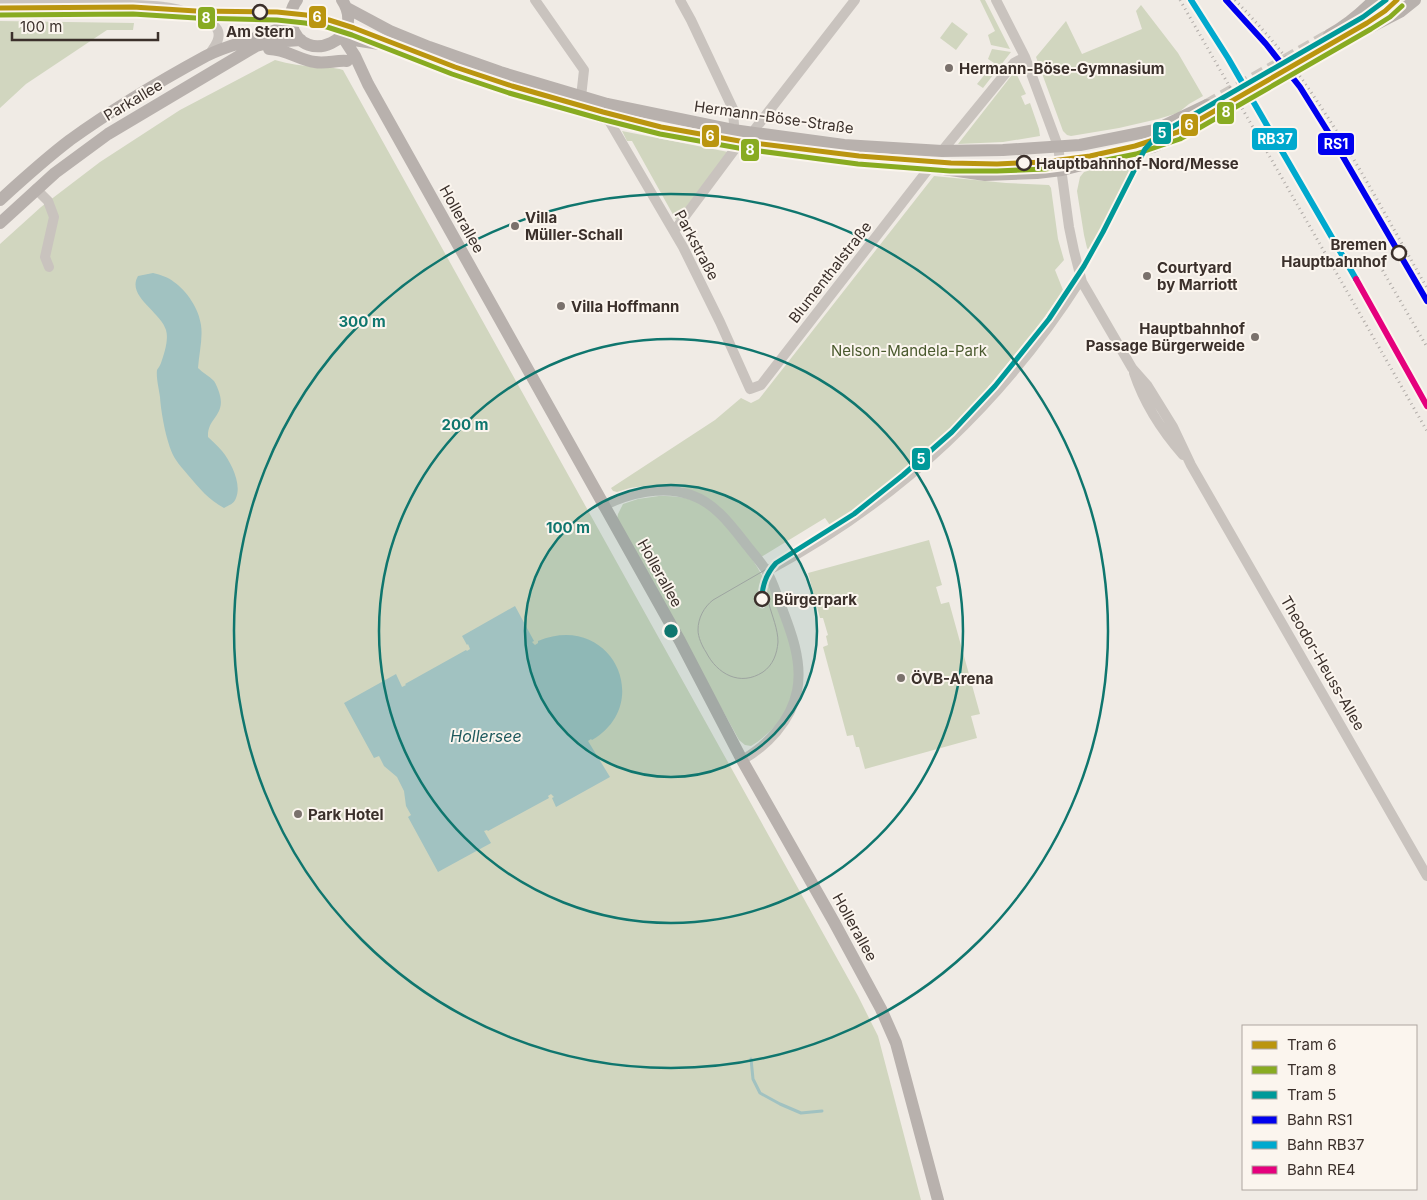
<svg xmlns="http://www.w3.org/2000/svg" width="1427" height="1200" font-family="Inter,sans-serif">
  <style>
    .green { fill: #d1d6bf }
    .water { fill: #a1c2c1 }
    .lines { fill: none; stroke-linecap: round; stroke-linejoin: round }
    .stream { stroke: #a1c2c1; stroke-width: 3 }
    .major-tunnel { stroke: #ccc6c0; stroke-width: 12; stroke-dasharray: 12 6; stroke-linecap: butt }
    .minor { stroke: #c9c3be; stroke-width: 10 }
    .major { stroke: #b8b1ad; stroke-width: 12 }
    .tram { stroke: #b1aca8; stroke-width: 1 }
    .rail { stroke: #b1aca8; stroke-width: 3; stroke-dasharray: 1 4; stroke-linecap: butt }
    .rail-1-casing { stroke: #fbf5ee; stroke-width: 10 }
    .rail-2-casing { stroke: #fbf5ee; stroke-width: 10 }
    .rail-3-casing { stroke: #fbf5ee; stroke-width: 10 }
    .rail-1 { stroke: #00e; stroke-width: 6 }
    .rail-2 { stroke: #00a9ce; stroke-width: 6 }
    .rail-3 { stroke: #e5007d; stroke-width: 6 }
    .tram-1-casing { stroke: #fbf5ee; stroke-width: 9 }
    .tram-2-casing { stroke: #fbf5ee; stroke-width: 9 }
    .tram-3-casing { stroke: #fbf5ee; stroke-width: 9 }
    .tram-1 { stroke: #ba950f; stroke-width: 5 }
    .tram-2 { stroke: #88ab21; stroke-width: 5 }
    .tram-3 { stroke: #099; stroke-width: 5 }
    .ring { fill: none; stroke: #0f766e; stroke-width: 2.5 }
    .stop-dot { fill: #fbf5ee; stroke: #3b302b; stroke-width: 2.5 }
    .poi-dot { fill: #7a716c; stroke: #fbf5ee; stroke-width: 2 }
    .labels { text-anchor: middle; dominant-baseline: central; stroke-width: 4; stroke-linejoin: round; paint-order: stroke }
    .stop-label { font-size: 15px; font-weight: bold; fill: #3b302b; stroke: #fbf5ee; text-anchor: start }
    .poi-label { font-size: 15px; font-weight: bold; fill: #3b302b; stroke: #fbf5ee; text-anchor: start }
    .street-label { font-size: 15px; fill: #3b302b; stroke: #fbf5ee }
    .park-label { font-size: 15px; fill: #4a5a2e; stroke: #fbf5ee }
    .water-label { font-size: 16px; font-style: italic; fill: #1f5a5e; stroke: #fbf5ee }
    .centre { fill: #0f766e; stroke: #fbf5ee; stroke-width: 2.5 }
    .ring-label { font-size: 15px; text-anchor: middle; font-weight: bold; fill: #0f766e; stroke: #fbf5ee; stroke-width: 4; stroke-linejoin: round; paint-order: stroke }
    .line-badge { stroke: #fbf5ee; stroke-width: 2 }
    .badge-label { font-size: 14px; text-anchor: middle; font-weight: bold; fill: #fff }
  </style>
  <rect width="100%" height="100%" fill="#f0ebe5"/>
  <path class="green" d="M980 0H985L1010 49 991 45 988 35 995 31Z
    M1141 5 1178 53 1203 96 1189 104 1178 113 1158 119 1119 128 1071 136 1067 135 1063 131 1036 57 1066 21 1082 54 1142 29 1136 11Z
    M0 21 134 23 133 30H107L26 84 0 108Z
    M952 22 968 34 956 50 940 38Z
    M992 49 1011 52 983 88 977 84 994 63 988 59Z
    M275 60C289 64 303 66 319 67 327 68 334 67 343 70L858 996 878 1036 921 1200H0V244L41 207 100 162 180 110Z
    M1015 71 1026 94 1021 96 1025 105 1030 103 1039 129 1040 136 1003 142 958 144Z
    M622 131 728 152 676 220 632 141H627Z
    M1123 161H1139L1109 221 1091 253 1087 248 1084 235 1077 191 1080 177 1084 172Z
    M934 176 1006 183 1049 185 1051 188 1058 239 1064 260 1055 270 1063 290 1060 295 1033 333 988 387 991 391 952 431 899 478 832 528 825 518 761 557 697 494 677 485H652L630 488 617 492 613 491 611 488 715 420 741 398 751 403 759 399Z
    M659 496C675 496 693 497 706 507 750 539 801 632 794 686 791 712 772 733 751 746L745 745 739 740 617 519 618 514 623 504 638 499Z
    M929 540 942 585 936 587 941 604 949 602 980 714 971 716 977 738 865 769 859 747H856L853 735 847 736 823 647 828 645 826 636 828 635 823 618H820L808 573Z"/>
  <path class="water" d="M153 273C161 275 168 277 174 282 187 291 199 309 201 325 203 338 199 354 198 368 203 373 209 376 214 381 216 384 218 389 219 392 227 416 207 417 208 437 213 442 218 446 222 451 231 462 242 484 236 498 234 504 229 505 224 508 209 500 199 488 188 475 184 470 179 465 176 460 167 447 161 413 160 397 159 389 156 378 157 370 158 368 160 366 161 363 164 354 169 340 166 330 161 312 126 296 138 276Z
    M515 606 534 641 532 642 535 645 538 643V641C611 611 655 703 592 740L591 739 588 741 610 777 556 807 552 798 554 797 551 794 548 796 549 798 488 831 487 830 484 831 491 843 438 872 408 817 411 815 406 806 404 791 397 777 384 766 379 756 374 758 344 703 396 674 402 687 406 685 405 684 466 650 467 651 470 649 468 644 467 645 462 636Z"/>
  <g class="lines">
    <path class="stream" d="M751 1059 753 1079 760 1093 780 1104 801 1113 822 1111"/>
    <path class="major-tunnel" d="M1207 105 1329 35
      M1213 116 1334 46"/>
    <path class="minor" d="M535 0 584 70 581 97
      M680 0 691 20 733 109 734 125 733 130
      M996 0 1025 57 1058 146 1069 227 1074 251 1082 282 1132 368 1147 385 1173 427 1191 465 1427 876
      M0 5C31 5 61 5 92 5 116 5 140 4 164 7 176 8 214 19 218 31 221 40 213 48 209 55
      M608 119 683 247 720 322 750 389 761 385 930 167
      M755 134V129L855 0
      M942 151 1014 63 1025 57
      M36 189 48 201 54 217 45 257 49 267
      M674 231 738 145
      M1134 373C1144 403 1162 431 1183 455
      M603 506C629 493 663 485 691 495 717 504 733 528 749 548 755 556 762 563 767 572 773 582 776 593 780 603 791 631 803 662 797 691 791 721 767 746 742 760
      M767 571C898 501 1001 405 1081 279"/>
    <path class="major" d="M297 0C291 8 289 16 292 26 304 67 368 39 342 0
      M347 8 390 31 429 47 500 72 607 104 733 130 844 145 942 151 1003 150 1080 145 1155 130 1207 105
      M1329 35C1346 26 1360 14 1374 0
      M342 36 355 56 368 84 396 134 680 641 742 760 834 922 881 1009 896 1043 938 1200
      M342 36 354 40 386 45 495 86 608 119 674 134 771 150 842 159 930 167 985 175 1037 173 1062 170 1153 147 1171 139 1213 116
      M1334 46 1400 12 1415 0
      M269 49C286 49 299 60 315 62 326 64 336 60 347 61
      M0 200C23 179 45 159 70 140 113 109 160 81 206 56 234 41 263 41 291 21
      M0 223 55 173 108 134 256 46 271 42 301 40"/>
    <path class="tram" d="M769 604C772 616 778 629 778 642 777 654 773 665 763 672 740 687 717 674 706 652 702 646 698 637 698 630 698 618 704 607 713 600L803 548"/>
    <path class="rail" d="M1180 0 1427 431
      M1235 0C1261 27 1285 54 1306 85 1351 149 1388 220 1427 288
      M1380 266 1427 347"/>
    <g class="rail-1-casing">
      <path id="rail-1" d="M1226 0 1266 44 1300 87 1335 143 1427 301"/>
    </g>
    <g class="rail-2-casing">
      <path id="rail-2" d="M1191 0 1228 58 1356 279"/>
    </g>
    <g class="rail-3-casing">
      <path id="rail-3" d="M1356 279 1427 406"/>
    </g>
    <use href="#rail-1" class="rail-1"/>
    <use href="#rail-2" class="rail-2"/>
    <use href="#rail-3" class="rail-3"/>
    <g class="tram-1-casing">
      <path id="tram-1" d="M0 8 133 7 196 11 277 12 306 15 329 20 354 28 455 67 512 86 603 112 661 127 745 142 859 156 951 163 997 164 1044 162 1090 156 1135 146 1178 132 1367 23 1385 11 1397 0"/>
    </g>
    <g class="tram-2-casing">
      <path id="tram-2" d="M0 15 133 14 196 18 277 20 305 23 327 27 352 35 452 74 509 93 601 119 660 134 744 149 858 164 950 171H997L1045 169 1091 163 1136 154 1180 139 1371 29 1390 17 1402 6"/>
    </g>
    <g class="tram-3-casing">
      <path id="tram-3" d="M762 604C761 588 765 575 776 563L854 514 903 475 952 432 995 386 1049 319 1084 266 1103 232 1145 149 1156 137 1174 126 1363 17 1386 0"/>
    </g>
    <use href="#tram-1" class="tram-1"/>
    <use href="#tram-2" class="tram-2"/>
    <use href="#tram-3" class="tram-3"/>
  </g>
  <circle cx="671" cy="631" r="146" fill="#0f766e" fill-opacity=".12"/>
  <g class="ring">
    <circle cx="671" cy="631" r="146"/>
    <circle cx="671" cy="631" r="292"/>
    <circle cx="671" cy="631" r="437"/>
  </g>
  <g class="stop-dot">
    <circle cx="260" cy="12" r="7"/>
    <circle cx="1024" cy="163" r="7"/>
    <circle cx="1399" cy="253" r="7"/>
    <circle cx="762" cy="599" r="7"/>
  </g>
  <g class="poi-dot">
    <circle cx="949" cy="68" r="5"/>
    <circle cx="515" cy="226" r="5"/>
    <circle cx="1147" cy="276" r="5"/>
    <circle cx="561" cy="306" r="5"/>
    <circle cx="1255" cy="337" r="5"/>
    <circle cx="901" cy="678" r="5"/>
    <circle cx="298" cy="814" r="5"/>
  </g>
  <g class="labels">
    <g class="stop-label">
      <text x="260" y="31" text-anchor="middle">Am Stern</text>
      <text x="1036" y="163">Hauptbahnhof-Nord/Messe</text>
      <text x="1387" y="244" text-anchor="end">Bremen<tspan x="1387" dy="17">Hauptbahnhof</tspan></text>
      <text x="774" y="599">Bürgerpark</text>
    </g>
    <g class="poi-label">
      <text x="959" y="68">Hermann-Böse-Gymnasium</text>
      <text x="525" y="217">Villa<tspan x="525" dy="17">Müller-Schall</tspan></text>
      <text x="1157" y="267">Courtyard<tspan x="1157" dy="17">by Marriott</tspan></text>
      <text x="571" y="306">Villa Hoffmann</text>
      <text x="1245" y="328" text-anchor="end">Hauptbahnhof<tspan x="1245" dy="17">Passage Bürgerweide</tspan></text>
      <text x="911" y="678">ÖVB-Arena</text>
      <text x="308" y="814">Park Hotel</text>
    </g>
    <g class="street-label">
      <text transform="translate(133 100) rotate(-31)">Parkallee</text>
      <text transform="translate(774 117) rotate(8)">Hermann-Böse-Straße</text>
      <text transform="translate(462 219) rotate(61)">Hollerallee</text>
      <text transform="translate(697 245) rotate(62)">Parkstraße</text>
      <text transform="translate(830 272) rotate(-52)">Blumenthalstraße</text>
      <text transform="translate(660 573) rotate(61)">Hollerallee</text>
      <text transform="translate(1323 663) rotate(60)">Theodor-Heuss-Allee</text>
      <text transform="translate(855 927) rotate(61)">Hollerallee</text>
    </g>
    <g class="park-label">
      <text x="909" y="350">Nelson-Mandela-Park</text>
    </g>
    <g class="water-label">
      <text x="486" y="736">Hollersee</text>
    </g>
  </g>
  <circle cx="671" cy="631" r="8" class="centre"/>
  <g class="ring-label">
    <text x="362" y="327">300 m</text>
    <text x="465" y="430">200 m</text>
    <text x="568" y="533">100 m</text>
  </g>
  <g class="line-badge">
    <rect x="308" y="5" width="19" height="24" rx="5" fill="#ba950f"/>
    <rect x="197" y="6" width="19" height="24" rx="5" fill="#88ab21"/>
    <rect x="1216" y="101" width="19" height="24" rx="5" fill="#88ab21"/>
    <rect x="1180" y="113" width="19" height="24" rx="5" fill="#ba950f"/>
    <rect x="1152" y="121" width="20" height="24" rx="5" fill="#099"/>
    <rect x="701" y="124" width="19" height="24" rx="5" fill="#ba950f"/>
    <rect x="1251" y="127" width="47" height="24" rx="5" fill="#00a9ce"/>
    <rect x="1317" y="132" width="38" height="24" rx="5" fill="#00e"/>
    <rect x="740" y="138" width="20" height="24" rx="5" fill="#88ab21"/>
    <rect x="911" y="447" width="20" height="24" rx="5" fill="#099"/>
  </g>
  <g class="badge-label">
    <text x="317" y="22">6</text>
    <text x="206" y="23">8</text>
    <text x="1226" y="117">8</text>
    <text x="1189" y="130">6</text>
    <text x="1162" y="138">5</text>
    <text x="710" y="141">6</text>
    <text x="1275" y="144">RB37</text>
    <text x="1336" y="149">RS1</text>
    <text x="750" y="155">8</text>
    <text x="921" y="464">5</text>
  </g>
  <rect x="1242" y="1025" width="175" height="165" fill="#fbf5ee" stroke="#aea6a0"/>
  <rect x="1252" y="1041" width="25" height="8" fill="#ba950f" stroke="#aea6a0"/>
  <text x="1287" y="1050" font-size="15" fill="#3b302b">Tram 6</text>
  <rect x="1252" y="1066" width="25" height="8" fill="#88ab21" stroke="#aea6a0"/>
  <text x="1287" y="1075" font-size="15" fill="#3b302b">Tram 8</text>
  <rect x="1252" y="1091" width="25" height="8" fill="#009999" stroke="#aea6a0"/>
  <text x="1287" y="1100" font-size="15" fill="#3b302b">Tram 5</text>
  <rect x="1252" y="1116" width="25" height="8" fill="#0000ee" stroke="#aea6a0"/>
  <text x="1287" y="1125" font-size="15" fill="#3b302b">Bahn RS1</text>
  <rect x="1252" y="1141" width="25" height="8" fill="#00a9ce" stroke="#aea6a0"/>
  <text x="1287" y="1150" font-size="15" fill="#3b302b">Bahn RB37</text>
  <rect x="1252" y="1166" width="25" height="8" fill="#e5007d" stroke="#aea6a0"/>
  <text x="1287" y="1175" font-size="15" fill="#3b302b">Bahn RE4</text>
  <path d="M12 32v8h146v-8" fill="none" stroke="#3b302b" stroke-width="2.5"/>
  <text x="20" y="32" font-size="15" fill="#3b302b" stroke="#fbf5ee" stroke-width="4" paint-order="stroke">100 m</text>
</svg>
